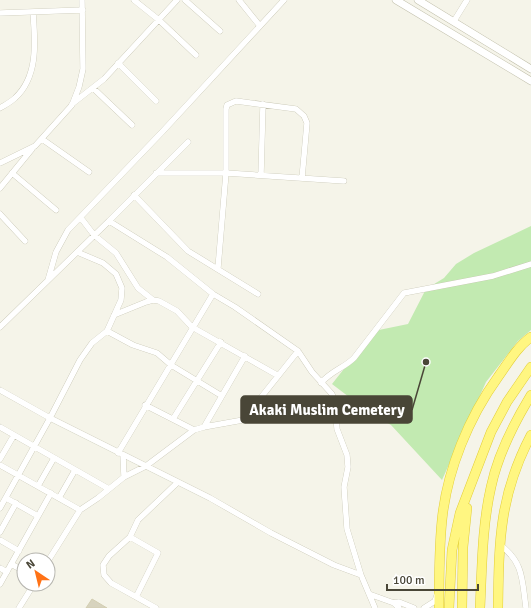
<svg xmlns="http://www.w3.org/2000/svg" width="531" height="608" font-family="Signika,sans-serif">
  <style>
    .green { fill: #c2eab1 }
    .building { fill: #d7d3be; stroke: #d2cdb1 }
    .lines { fill: none; stroke-linecap: round; stroke-linejoin: round }
    .minor-casing { stroke: #c1bfab; stroke-width: 6 }
    .tertiary-casing { stroke: #c1bfab; stroke-width: 8 }
    .trunk-casing { stroke: #e2cd35; stroke-width: 10 }
    .minor { stroke: #fff; stroke-width: 5.5 }
    .tertiary { stroke: #fff; stroke-width: 7 }
    .trunk { stroke: #fff681; stroke-width: 9 }
    .leader { fill: none; stroke: #494637; stroke-width: 1.5 }
    .callout-dot { fill: #494637; stroke: #fff; stroke-width: 1.5 }
    .callout { fill: #494637; stroke: #494637; stroke-width: 1.5 }
    .callout-label { font-size: 15px; text-anchor: middle; font-weight: bold; fill: #fff }
  </style>
  <rect width="100%" height="100%" fill="#f5f4e9"/>
  <path class="green" d="M531 226V330L518 341 486 382 442 480 391 425 370 413 332 384 374 331 408 324 426 289 444 278 456 264 474 253Z"/>
  <path class="building" d="M92 599 107 608H86Z"/>
  <g class="lines">
    <g class="minor-casing">
      <path id="minor" d="M134 0 159 20 196 55
        M185 0 220 31
        M239 0 260 26
        M0 13 83 10
        M454 21 467 0
        M118 63 156 101
        M93 88 132 125
        M72 104 104 79 177 0
        M0 108C5 105 11 102 15 98 39 76 35 40 33 12
        M42 139 89 172
        M0 163 35 146 72 105 79 87 83 69 82 0
        M12 173 56 210
        M156 173H226L344 181
        M261 175 263 104
        M0 188 32 149
        M134 195 188 251 258 294
        M0 214 25 241
        M81 218 94 235 116 253 138 288 153 300
        M109 221 188 142
        M218 268 226 173V109L227 105 236 101 296 109 304 116 307 123 302 178
        M48 280 56 252 68 230 163 131 284 0
        M114 315 146 302 153 300 159 301 177 311 192 327 277 375
        M0 327 109 221 167 257 213 294 235 307 298 351 312 372 332 394 335 403 337 429 347 455 348 467 344 487 347 529 361 575 375 608
        M107 331 133 345 157 353 171 365 222 396
        M321 383C331 371 344 368 354 358L404 293 493 276 531 264
        M0 390 50 418 210 498 271 533 334 565 361 575
        M145 405 194 430
        M173 419 221 342
        M0 427 109 489
        M204 427 245 356
        M118 453 213 294
        M123 455 124 477
        M0 459 14 435
        M0 465 80 510
        M38 486 54 458
        M6 498 38 516
        M59 498 75 470
        M0 508 50 418 80 360 92 343 107 331 121 300 122 288 116 274 103 263 77 252
        M0 532 16 503
        M130 537 158 553 136 597
        M0 540 19 551
        M499 544C524 562 522 580 526 608
        M48 561 80 510 98 498 124 477 146 466 194 430 204 427 243 420 298 351
        M11 564 24 571
        M0 568 7 572
        M0 584 51 493
        M369 594 394 603 399 602 414 608
        M394 603 399 608
        M19 608 34 584
        M156 608 111 583 104 575 103 565 109 556 130 537 138 520 178 482
        M424 608 435 601 437 595"/>
    </g>
    <g class="tertiary-casing">
      <path id="tertiary" d="M396 0 531 81
        M418 0 531 69"/>
    </g>
    <g class="trunk-casing">
      <path id="trunk" d="M439 608C439 579 439 549 442 520 447 470 469 417 498 377 508 363 517 347 531 337
        M449 608 452 550 460 513 491 432 507 402 531 367
        M462 608 463 547 467 508
        M480 608C482 568 482 526 491 487 498 454 514 423 531 395
        M498 608C499 542 499 496 531 435"/>
    </g>
    <use href="#minor" class="minor"/>
    <use href="#tertiary" class="tertiary"/>
    <use href="#trunk" class="trunk"/>
  </g>
  <path class="leader" d="M426 362L412 410"/>
  <circle class="callout-dot" cx="426" cy="362" r="4"/>
  <rect class="callout" x="241" y="396" width="171" height="27" rx="4"/>
  <g class="callout-label">
    <text x="327" y="415">Akaki Muslim Cemetery</text>
  </g>
  <g transform="translate(36 572) rotate(325)"><circle r="19" fill="#ffffff" stroke="#b6b5af"/>
  <path d="M0-3L7 15L0 10L-7 15Z" fill="#ff7216"/>
  <text y="-6" font-size="11" font-weight="bold" text-anchor="middle" fill="#494637">N</text>
  </g>
  <path d="M387 584v6h91v-6" fill="none" stroke="#494637" stroke-width="2"/>
  <text x="393" y="584" font-size="12" fill="#494637" stroke="#ffffff" stroke-width="3" paint-order="stroke">100 m</text>
</svg>
